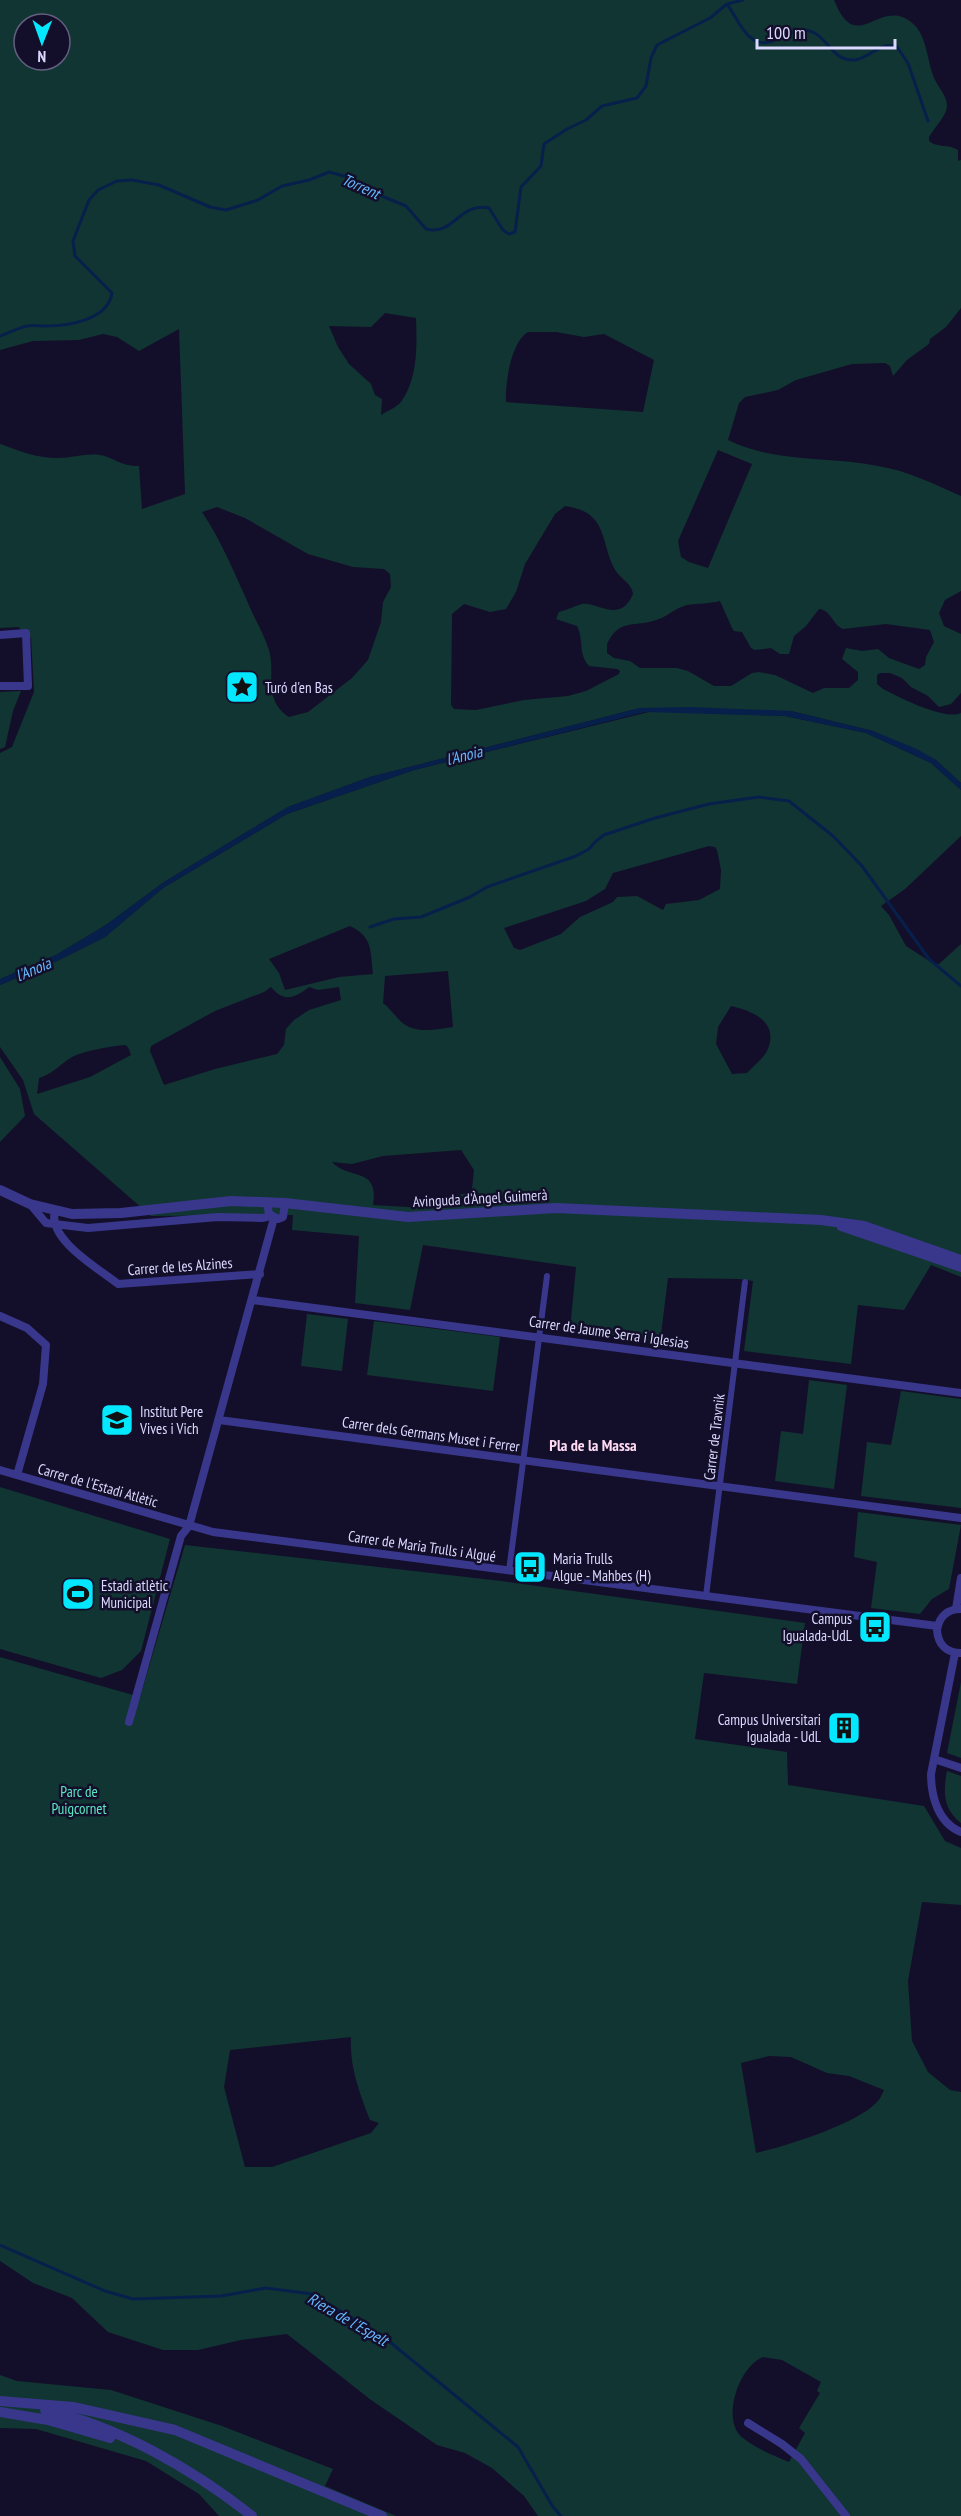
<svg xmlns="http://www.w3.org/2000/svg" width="961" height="2516" font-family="'PT Sans Narrow',sans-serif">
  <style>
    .green { fill: #113533; fill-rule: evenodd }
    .water { fill: #07204b }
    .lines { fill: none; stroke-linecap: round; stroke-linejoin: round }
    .stream { stroke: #07204b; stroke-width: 3 }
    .pedestrian { stroke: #39378c; stroke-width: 6 }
    .minor { stroke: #39378c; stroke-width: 8 }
    .tertiary { stroke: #39378c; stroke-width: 10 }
    .labels { text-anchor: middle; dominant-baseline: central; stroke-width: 5; stroke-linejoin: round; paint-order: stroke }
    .poi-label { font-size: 15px; fill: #dcd8ff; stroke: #130f2a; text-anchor: start }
    .street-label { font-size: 15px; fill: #dcd8ff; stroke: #130f2a }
    .park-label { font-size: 15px; fill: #5ae8c4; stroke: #130f2a }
    .water-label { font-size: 16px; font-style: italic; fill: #66b9ff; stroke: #130f2a }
    .neighbourhood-label { font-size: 16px; font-weight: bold; fill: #ffdaf2; stroke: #130f2a }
  </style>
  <rect width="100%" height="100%" fill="#130f2a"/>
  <path class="green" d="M0 0H834C855 52 874 7 902 17 929 27 925 59 935 80 939 88 947 97 947 105 947 116 934 128 929 137V141C937 148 949 144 958 150V161L961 160V308L946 327 930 339 929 344 907 360 893 376 890 366 885 363 852 364 796 380 778 390 745 397 739 403 728 440C774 463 828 456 878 466 908 471 934 484 961 496V591L945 600 939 613 944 626 961 634V693L951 704 939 707 928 696 911 687 902 678 890 673H880L877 675V684L883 689C899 697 945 721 961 713V783L936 760 873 731 791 711 640 708 370 777 288 807 164 882 106 925 56 955 0 979V753L12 747 34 692 31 638 18 627 0 628V444C20 451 36 458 58 458 72 458 86 453 100 455 116 458 119 466 139 466L142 509 185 494 179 329 139 351 117 337 103 334 79 340 33 341 0 350ZM24 24H60V60H24ZM385 313 416 318C417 345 418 378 401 402 397 407 387 411 381 415L382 399 375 395 371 384 349 364 338 347 329 326 371 327ZM528 332H556L584 337 604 334 654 360 643 412 506 402C505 383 511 342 528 332ZM718 450 752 464 708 568 689 562 681 557 678 541ZM565 506C608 512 600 540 614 568 619 578 632 583 633 594 620 625 597 601 582 604 575 606 567 610 559 612L556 619 577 626C584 640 578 654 589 666L617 669 620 671 619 674 586 691 568 696 524 700 476 710 454 709 451 705 452 614 464 604 490 612 506 609 516 592 525 564 555 514ZM217 507 245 518 308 554 353 567 384 569 390 574 391 587 383 602 381 622 368 660 352 678 308 712 289 717C262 699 276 674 269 650 264 634 254 618 248 603 234 572 221 540 202 512ZM720 601 732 628 734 631 742 632 751 648 755 650 771 648 780 654H789L794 636 806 626 819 609C831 610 832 624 843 629L886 624 930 630 934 642 926 657 925 665 919 669 889 658 878 649 862 651 846 648 842 659 858 672V680L849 688H824L813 693 775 675 759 672 752 673 731 686H714L688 671 677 668H640L630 661 614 658 607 653V644C619 619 632 627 653 621 666 618 675 608 687 605 698 603 709 604 720 601Z
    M21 691 13 711 5 747 0 749V692Z
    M653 711 785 716 866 733 931 763 961 790V836L905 889 881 906 889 915 906 946 934 964H939L961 944V1277L931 1265 904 1310 858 1305 851 1364 744 1351 753 1281 739 1279 668 1278 660 1342 570 1330 576 1267 423 1245 410 1310 355 1303 359 1236 292 1230 293 1215 151 1216 34 1114 23 1080 0 1047V985L59 960 105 937 163 888 287 814 414 770ZM709 846 715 847 717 850 721 870 720 889 699 900 666 904 663 910 637 896 617 897 613 902 580 917 561 934 520 950 514 948 504 928 586 901 605 889 613 873ZM350 926C373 937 370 950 373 974L339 977 285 990 279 973 269 959ZM448 971 453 1027C437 1029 418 1034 404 1024 397 1019 391 1009 383 1003L385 976ZM271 987C283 1002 294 999 309 987L318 990 339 987 341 1000 309 1010 294 1020 286 1029 284 1045 277 1054 215 1069 164 1085 150 1051 151 1046 215 1011 264 992ZM731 1006C754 1011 780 1023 767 1051 763 1059 753 1066 747 1073L732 1074 716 1044 718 1027ZM125 1045 128 1047 131 1055 90 1077 37 1094 39 1078C53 1074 60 1064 72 1057 84 1051 111 1046 125 1045ZM461 1150 474 1170 472 1189 464 1194 447 1196 446 1207 425 1208 373 1205C379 1166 350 1181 332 1162L352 1164 383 1156Z
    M0 1057 20 1089 25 1116 0 1142Z
    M307 1314 348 1319 342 1371 301 1366Z
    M374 1321 500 1337 493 1391 367 1375Z
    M809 1380 847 1385 834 1489 775 1481 781 1431 803 1434Z
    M901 1391 961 1399V1508L861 1496 867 1442 891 1445Z
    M0 1487 170 1539 141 1651 122 1670 101 1678 0 1649Z
    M858 1512 961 1525 949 1589 932 1599 920 1614 871 1608 877 1562 854 1557Z
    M185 1545 501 1581 805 1623 797 1684 704 1673 695 1739 787 1752 788 1785 924 1806 945 1841 961 1848V1905L922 1902 908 1981 912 2041 928 2072 950 2090 961 2092V2516H538L524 2496 492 2468 465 2453 437 2445 371 2400 287 2334 241 2340 198 2350H163L108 2332 72 2298 33 2283 0 2261V1657L140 1697ZM351 2037C349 2065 360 2095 370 2120L379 2123 371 2133 272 2167H245L224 2087 230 2050ZM769 2056 791 2057 827 2073 849 2076 884 2090C882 2094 880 2099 877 2102 857 2124 786 2146 756 2153L741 2063ZM763 2357 782 2360 821 2382 817 2391 820 2393 799 2428 805 2433 789 2462C775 2456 755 2448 743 2438 720 2421 739 2366 763 2357Z
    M961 1682V1758L947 1753Z
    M947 1771 961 1776V1823C943 1809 943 1792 947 1771Z
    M0 2375 17 2381 111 2390 222 2426 333 2469 325 2486 396 2516H219L199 2494 146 2461 36 2429 0 2428Z"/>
  <path class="water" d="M690 707 791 711 873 731 917 749 936 760 961 783V790L931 763 866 733 785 716 645 712 414 770 287 814 163 888 105 937 59 960 0 985V979L56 955 106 925 164 882 288 807 370 777 640 708Z"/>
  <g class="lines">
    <path class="stream" d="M727 4C735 15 743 35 756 41 772 49 788 28 805 30 828 33 830 61 854 60 869 59 881 40 897 47L908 63 928 121
      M0 336C8 333 18 328 27 326 33 325 39 326 46 326 68 326 108 320 112 293L75 256 73 241 89 200 98 190 117 181 132 180 159 185 210 207 226 210 258 200 282 186 309 180 329 172 348 177 372 192 406 206 426 229C455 236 458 202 489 208L503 230 509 234 515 232 521 187 541 166 544 144 567 129 586 120 602 106 637 98 646 86 651 58 657 45 710 18 727 4 743 0
      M370 927 394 919 421 917 470 897 487 887 576 856 589 849 595 842 604 835 655 818 709 804 759 797 789 801 833 836 862 866 929 959 961 986
      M0 2245 105 2291 133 2299 221 2296 266 2288 312 2294 385 2338 518 2447 553 2507 561 2516"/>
    <path class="pedestrian" d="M509 1571 547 1276
      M706 1596 745 1282"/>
    <path class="minor" d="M0 635 26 633 28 686H0
      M267 1202 269 1214 278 1219 283 1217 285 1203
      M30 1204 46 1223 88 1228 218 1217 262 1218 267 1217 269 1214
      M55 1211C47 1239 98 1268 118 1284L260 1274
      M841 1227 961 1268
      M253 1300 961 1393
      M0 1316 27 1328 46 1345 43 1384 17 1475
      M219 1420 961 1518
      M0 1470 213 1532 937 1626
      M956 1609 961 1578
      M961 1609C947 1609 939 1617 937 1630 938 1645 947 1653 961 1653
      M955 1653 931 1774C931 1796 938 1823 961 1832
      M129 1722 181 1536 189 1526 274 1218
      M934 1759 961 1768
      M748 2423 782 2444 801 2459 846 2516"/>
    <path class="tertiary" d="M0 1190 30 1204 72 1214 121 1213 231 1201 285 1203 408 1217 556 1208 821 1220 864 1226 961 1260
      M0 2401 73 2407 175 2430 382 2516
      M45 2410C118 2426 194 2470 252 2516
      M0 2412 48 2420 110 2438"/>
  </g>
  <defs>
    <g id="sight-square" transform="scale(1.725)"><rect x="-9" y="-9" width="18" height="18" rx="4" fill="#04e8ff" stroke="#130f2a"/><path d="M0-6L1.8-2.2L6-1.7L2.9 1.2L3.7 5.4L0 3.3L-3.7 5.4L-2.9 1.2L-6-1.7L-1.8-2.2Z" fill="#111"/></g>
    <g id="school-square" transform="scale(1.725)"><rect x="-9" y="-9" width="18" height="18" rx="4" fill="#04e8ff" stroke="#130f2a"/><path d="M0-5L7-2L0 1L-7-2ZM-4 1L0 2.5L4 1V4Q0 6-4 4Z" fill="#111"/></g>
    <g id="bus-square" transform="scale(1.725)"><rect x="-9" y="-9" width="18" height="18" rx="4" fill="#04e8ff" stroke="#130f2a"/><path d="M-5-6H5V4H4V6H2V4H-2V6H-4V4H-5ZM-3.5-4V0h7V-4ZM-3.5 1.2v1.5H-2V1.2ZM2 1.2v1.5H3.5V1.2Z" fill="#111"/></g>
    <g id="stadium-square" transform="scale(1.725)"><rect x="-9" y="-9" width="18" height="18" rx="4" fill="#04e8ff" stroke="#130f2a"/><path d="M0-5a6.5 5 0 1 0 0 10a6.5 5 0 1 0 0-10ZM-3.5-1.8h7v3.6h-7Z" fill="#111"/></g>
    <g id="building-square" transform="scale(1.725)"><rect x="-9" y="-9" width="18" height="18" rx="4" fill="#04e8ff" stroke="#130f2a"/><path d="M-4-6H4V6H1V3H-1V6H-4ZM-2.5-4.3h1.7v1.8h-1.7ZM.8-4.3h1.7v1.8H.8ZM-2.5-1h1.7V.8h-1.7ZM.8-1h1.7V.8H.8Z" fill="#111"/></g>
  </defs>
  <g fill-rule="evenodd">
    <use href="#sight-square" x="242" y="687"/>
    <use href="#school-square" x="117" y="1420"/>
    <use href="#bus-square" x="530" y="1567"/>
    <use href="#stadium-square" x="78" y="1594"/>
    <use href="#bus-square" x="875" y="1627"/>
    <use href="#building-square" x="844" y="1728"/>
  </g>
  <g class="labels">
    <g class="poi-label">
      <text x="265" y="687">Turó d'en Bas</text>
      <text x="140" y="1411">Institut Pere<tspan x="140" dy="17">Vives i Vich</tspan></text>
      <text x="553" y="1558">Maria Trulls<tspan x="553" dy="17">Algue - Mahbes (H)</tspan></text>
      <text x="101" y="1585">Estadi atlètic<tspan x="101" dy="17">Municipal</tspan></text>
      <text x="852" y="1618" text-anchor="end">Campus<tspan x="852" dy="17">Igualada-UdL</tspan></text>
      <text x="821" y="1719" text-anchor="end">Campus Universitari<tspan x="821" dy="17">Igualada - UdL</tspan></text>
    </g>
    <g class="street-label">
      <text transform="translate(480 1198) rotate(-3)">Avinguda d'Àngel Guimerà</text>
      <text transform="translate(180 1266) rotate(-4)">Carrer de les Alzines</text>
      <text transform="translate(609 1332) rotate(8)">Carrer de Jaume Serra i Iglesias</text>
      <text transform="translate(431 1434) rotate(8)">Carrer dels Germans Muset i Ferrer</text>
      <text transform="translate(714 1437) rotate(-83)">Carrer de Travnik</text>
      <text transform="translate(98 1485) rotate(16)">Carrer de l'Estadi Atlètic</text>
      <text transform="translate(422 1546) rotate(8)">Carrer de Maria Trulls i Algué</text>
    </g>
    <g class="park-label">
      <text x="79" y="1791">Parc de<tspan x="79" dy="17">Puigcornet</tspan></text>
    </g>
    <g class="water-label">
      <text transform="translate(361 186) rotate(24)">Torrent</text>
      <text transform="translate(464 755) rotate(-14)">l'Anoia</text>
      <text transform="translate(33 969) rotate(-23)">l'Anoia</text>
      <text transform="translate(348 2319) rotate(30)">Riera de l'Espelt</text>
    </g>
    <g class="neighbourhood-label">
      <text x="593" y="1445">Pla de la Massa</text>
    </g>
  </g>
  <g transform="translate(42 42) rotate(181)"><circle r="28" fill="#130f2a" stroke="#635f7f" stroke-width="1.5"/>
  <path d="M0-4.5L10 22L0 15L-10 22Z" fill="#04e8ff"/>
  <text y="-9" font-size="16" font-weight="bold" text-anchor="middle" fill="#dcd8ff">N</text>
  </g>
  <path d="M757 39v9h138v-9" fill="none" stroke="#dcd8ff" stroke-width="3"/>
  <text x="766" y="39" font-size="18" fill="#dcd8ff" stroke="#130f2a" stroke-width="4.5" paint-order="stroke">100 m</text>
</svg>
